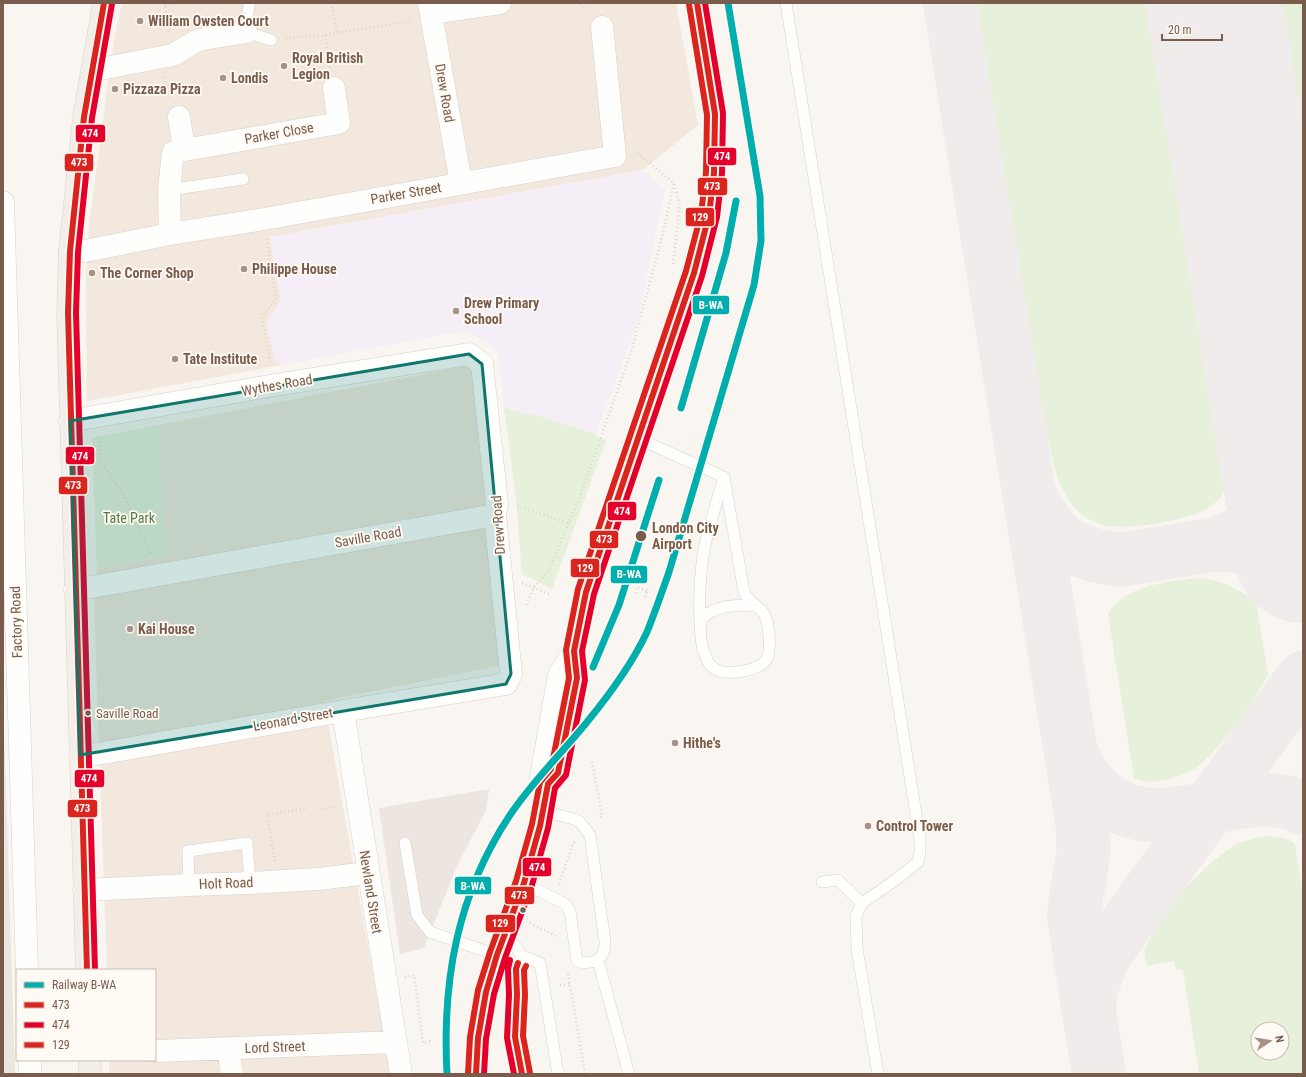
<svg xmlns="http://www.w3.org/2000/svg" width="1306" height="1077" font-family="'Roboto Condensed',sans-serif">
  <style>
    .residential { fill: #f2e8de }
    .industrial { fill: #ede5e0 }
    .education { fill: #f6eef6 }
    .green { fill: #e7f0db; fill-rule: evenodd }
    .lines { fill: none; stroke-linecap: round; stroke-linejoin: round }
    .taxiway { stroke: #f0ecec; stroke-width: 54 }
    .runway { stroke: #f0ecec; stroke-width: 136 }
    .lane-casing { stroke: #d7d1cb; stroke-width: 12 }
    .street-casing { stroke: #d7d1cb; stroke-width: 23 }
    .secondary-casing { stroke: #d9d2cb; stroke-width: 23 }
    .primary-casing { stroke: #dad1cc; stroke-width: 23 }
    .path { stroke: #dcd5d0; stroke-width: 2.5; stroke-dasharray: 1 3; stroke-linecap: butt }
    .lane { stroke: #fefefd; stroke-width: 11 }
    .street { stroke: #fefefd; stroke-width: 22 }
    .secondary { stroke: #fefefd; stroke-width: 22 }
    .primary { stroke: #f3eee8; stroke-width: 22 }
    .bus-1-casing { stroke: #fffaf3; stroke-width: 9 }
    .bus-2-casing { stroke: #fffaf3; stroke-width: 9 }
    .bus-3-casing { stroke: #fffaf3; stroke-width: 9 }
    .bus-1 { stroke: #dc241f; stroke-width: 6 }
    .bus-2 { stroke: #e4002b; stroke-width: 6 }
    .bus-3 { stroke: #dc241f; stroke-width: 6 }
    .rail-1-casing { stroke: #fffaf3; stroke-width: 10 }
    .rail-1 { stroke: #00afad; stroke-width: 7 }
    .marked { fill: #0f766e; fill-opacity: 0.2; stroke: #0f766e; stroke-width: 3; stroke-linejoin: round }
    .poi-dot { fill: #a69286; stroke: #fffaf3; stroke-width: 1.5 }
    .stop-dot { fill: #7a5c4d; stroke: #fffaf3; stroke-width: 1.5 }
    .labels { text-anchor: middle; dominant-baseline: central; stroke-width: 3.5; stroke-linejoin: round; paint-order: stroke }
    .bus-label { font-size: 13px; fill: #7a5c4d; stroke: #fffaf3; text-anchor: start }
    .poi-label { font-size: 14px; font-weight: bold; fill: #7a5c4d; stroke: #fffaf3; text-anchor: start }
    .street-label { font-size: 14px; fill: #7a5c4d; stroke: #fffaf3 }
    .park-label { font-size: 14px; fill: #537a41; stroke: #fffaf3 }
    .stop-label { font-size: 14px; font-weight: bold; fill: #7a5c4d; stroke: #fffaf3; text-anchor: start }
    .line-badge { stroke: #fffaf3; stroke-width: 1.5 }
    .badge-label { font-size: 11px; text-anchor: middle; font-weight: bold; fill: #fff }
  </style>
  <rect width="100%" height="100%" fill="#f9f5f0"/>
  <path class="residential" d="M122 3H676L698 125 643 170 270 237 281 301 275 360 281 365 87 401 86 272 89 226 107 90 114 41Z
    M472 365 503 665 324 701 391 1074H109V1060H155V970H107L94 604 97 569 165 556 159 425Z"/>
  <path class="industrial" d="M3 696 15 1074H3Z
    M489 789 486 810 457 866 424 948 400 954 379 808Z"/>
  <path class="education" d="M643 170 665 189 636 328 595 434 542 417 504 408 499 355 486 340 463 331 281 365 275 360 266 322 281 301 270 237Z"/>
  <path class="green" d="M973 3H1159L1234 462C1234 466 1234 471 1234 474 1231 486 1220 499 1211 506 1192 520 1130 530 1107 526 1098 524 1087 519 1080 513 1055 490 1051 452 1045 421H1040Z
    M1270 3H1303V209Z
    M504 408 542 417 595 434V436L606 440 552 589 522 574 516 498Z
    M159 425 166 556 97 569 92 438Z
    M1200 578C1223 580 1237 589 1256 601L1268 675 1253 701 1241 719 1216 749 1204 761 1194 769 1179 776 1166 780 1148 782 1134 778 1108 614C1122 586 1171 580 1200 578Z
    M1267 836C1277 837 1287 837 1295 844L1303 895V1074H1199L1183 970H1176L1174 961 1147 966C1146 961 1144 955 1145 951 1156 916 1202 866 1232 847 1243 840 1255 838 1267 836ZM1258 1029H1282V1053H1258Z"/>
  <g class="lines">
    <path class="taxiway" d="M950 3 1081 815C1083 829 1084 842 1083 855 1081 876 1075 896 1074 917L1099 1074
      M1029 492 1034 505 1055 535 1069 546 1094 555 1119 560 1212 545C1245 536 1272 513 1281 479 1284 469 1284 459 1286 448
      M1212 545C1251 543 1284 560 1303 595
      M1071 751C1077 769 1087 784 1102 796 1166 847 1236 777 1303 808
      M1089 1007 1091 988 1104 955 1303 678"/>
    <path class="runway" d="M1214 3 1303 555"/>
    <g class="lane-casing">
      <path id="lane" d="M249 3 246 32 271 40
        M786 3 920 839V852L918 862 893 882 862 903 856 916 857 949 878 1074
        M169 190 243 179
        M639 439 724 477
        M724 477 744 592C749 603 761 606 765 616 769 625 772 653 766 660 759 671 726 676 715 669 710 666 707 661 705 655 700 645 701 633 700 622 699 599 700 574 704 550 709 525 717 501 724 477Z
        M700 621C712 605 738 604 756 606
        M405 843 417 915 430 932 497 955
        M822 882 838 880 862 903
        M524 883 565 904 570 911 577 961C581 963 585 963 590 962 601 961 605 954 605 942L590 835 580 822 574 819 543 811
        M189 885 188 851 247 843 250 883
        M505 937 515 945 521 956 540 963 558 1074
        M521 956 516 969 517 995 515 1037 522 1074
        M598 960 629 1074"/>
    </g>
    <g class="street-casing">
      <path id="street" d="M429 3 461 183
        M431 13 500 3
        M93 66 105 68 173 55 198 40 246 32
        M179 117 184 149
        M170 234 169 190 173 152 339 123 334 88
        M70 251H85L170 234 264 219 615 156 602 27
        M70 421 275 385 469 354 482 364 497 504 495 515 511 674 506 684 343 711 91 755H80
        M75 589 86 588 495 515
        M343 711 401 1074
        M548 784 541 777 559 675 574 651
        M84 890 189 885 250 883 318 879 368 873
        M228 1049 232 1074
        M155 1051 396 1042
        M476 1074 478 1038 486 992 497 955 524 883 540 826 548 784 558 773 577 678 574 651 586 592 694 273 709 215 714 173 715 114 697 3"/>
    </g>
    <g class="secondary-casing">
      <path id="secondary" d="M3 202 27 970
        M30 1060V1074"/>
    </g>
    <g class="primary-casing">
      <path id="primary" d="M87 970 68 313 70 251 84 117 104 3
        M90 1060V1074"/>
    </g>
    <path class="path" d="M165 3 169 33
      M331 3 337 33
      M576 3 587 8 589 11
      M165 6 179 3
      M325 35 330 68
      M286 38 325 35 411 21
      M165 77 169 100
      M267 239 276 299 262 318 271 365
      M673 264 680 205 674 184
      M99 437 100 459 128 503 151 555
      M517 506 568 523
      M522 583 549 594
      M635 593 637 587 647 591
      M645 597 648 589
      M526 605 534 587 549 570 582 491 632 349 664 229 674 183 636 152
      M592 762 602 816 598 819
      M322 809 337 807
      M275 861 267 815 308 808
      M559 884 573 843 576 840
      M530 923 558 937
      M568 974 585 1074
      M405 977 414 975 423 1043 431 1041
      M560 985 569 984"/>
    <use href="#lane" class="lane"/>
    <use href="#street" class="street"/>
    <use href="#secondary" class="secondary"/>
    <use href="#primary" class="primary"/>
    <g class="bus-1-casing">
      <path id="bus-1" d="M518 963 516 969 517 995 515 1037 522 1074
        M87 970 68 313 70 251 84 117 104 3
        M476 1074 478 1038 486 992 497 955 524 883 540 826 548 784 558 773 577 678 574 651 586 592 694 273 709 215 714 173 715 114 697 3"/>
    </g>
    <g class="bus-2-casing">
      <path id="bus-2" d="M510 960 508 969 509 995 507 1038 514 1074
        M95 970 76 313 78 252 92 118 112 4
        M484 1074 486 1039 494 994 505 958 532 885 548 828 555 788 566 775 585 680 582 651 594 594 702 276 717 217 722 173 723 113 705 3"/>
    </g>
    <g class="bus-3-casing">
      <path id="bus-3" d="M526 966 524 970 525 995 523 1036 530 1073
        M468 1074 470 1037 478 990 490 952 516 881 532 824 540 782 551 769 569 678 566 650 578 589 686 271 701 214 706 172 707 115 689 4"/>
    </g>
    <use href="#bus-1" class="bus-1"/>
    <use href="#bus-2" class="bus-2"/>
    <use href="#bus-3" class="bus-3"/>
    <g class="rail-1-casing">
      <path id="rail-1" d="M681 408 726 253 736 201
        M593 667 619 605 659 480
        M447 1074C442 980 457 895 510 815 532 782 562 753 587 722 610 694 632 664 647 632 655 612 662 592 669 572L754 285 761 241 760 196 728 3"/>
    </g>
    <use href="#rail-1" class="rail-1"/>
  </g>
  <path class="marked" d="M469 354 482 364 511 674 506 684 80 755 70 421Z"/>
  <g class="poi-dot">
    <circle cx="140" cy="21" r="4"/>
    <circle cx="284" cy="66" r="4"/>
    <circle cx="223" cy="78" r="4"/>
    <circle cx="115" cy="89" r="4"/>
    <circle cx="244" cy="269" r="4"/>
    <circle cx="92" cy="273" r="4"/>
    <circle cx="456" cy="311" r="4"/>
    <circle cx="175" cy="359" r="4"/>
    <circle cx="130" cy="629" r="4"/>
    <circle cx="675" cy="743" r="4"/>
    <circle cx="868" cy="826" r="4"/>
  </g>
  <g class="stop-dot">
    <circle cx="641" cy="536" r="6"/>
    <circle cx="88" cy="713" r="3.5"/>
    <circle cx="523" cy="910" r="3.5"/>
  </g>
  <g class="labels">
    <g class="bus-label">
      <text x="96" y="713">Saville Road</text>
    </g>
    <g class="poi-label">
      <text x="148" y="21">William Owsten Court</text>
      <text x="292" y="58">Royal British<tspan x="292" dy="16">Legion</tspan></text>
      <text x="231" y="78">Londis</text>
      <text x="123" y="89">Pizzaza Pizza</text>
      <text x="252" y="269">Philippe House</text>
      <text x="100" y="273">The Corner Shop</text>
      <text x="464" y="303">Drew Primary<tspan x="464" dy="16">School</tspan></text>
      <text x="183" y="359">Tate Institute</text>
      <text x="138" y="629">Kai House</text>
      <text x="683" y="743">Hithe's</text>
      <text x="876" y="826">Control Tower</text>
    </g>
    <g class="street-label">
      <text transform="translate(445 93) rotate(80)">Drew Road</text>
      <text transform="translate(279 133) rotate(-10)">Parker Close</text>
      <text transform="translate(406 193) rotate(-10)">Parker Street</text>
      <text transform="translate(277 385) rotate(-10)">Wythes Road</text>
      <text transform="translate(498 525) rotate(-94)">Drew Road</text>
      <text transform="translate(368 537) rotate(-10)">Saville Road</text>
      <text transform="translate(16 622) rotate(-92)">Factory Road</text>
      <text transform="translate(293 719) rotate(-10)">Leonard Street</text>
      <text transform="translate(226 883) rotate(-2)">Holt Road</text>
      <text transform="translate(371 892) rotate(81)">Newland Street</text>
      <text transform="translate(275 1047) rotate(-2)">Lord Street</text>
    </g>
    <g class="park-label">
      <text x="129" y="518">Tate Park</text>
    </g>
    <g class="stop-label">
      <text x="652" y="528">London City<tspan x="652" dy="16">Airport</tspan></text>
    </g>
  </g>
  <g class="line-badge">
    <rect x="75" y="124" width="31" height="19" rx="4" fill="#e4002b"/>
    <rect x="707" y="147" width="30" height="19" rx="4" fill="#e4002b"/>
    <rect x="64" y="153" width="30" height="19" rx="4" fill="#dc241f"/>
    <rect x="697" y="177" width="31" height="19" rx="4" fill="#dc241f"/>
    <rect x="685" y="207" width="30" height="20" rx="4" fill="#dc241f"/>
    <rect x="692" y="295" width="38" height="20" rx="4" fill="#00afad"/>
    <rect x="65" y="446" width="30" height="19" rx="4" fill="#e4002b"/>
    <rect x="58" y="476" width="30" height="19" rx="4" fill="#dc241f"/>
    <rect x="607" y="501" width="30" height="20" rx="4" fill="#e4002b"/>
    <rect x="589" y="530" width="30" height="19" rx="4" fill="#dc241f"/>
    <rect x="570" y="558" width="30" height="20" rx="4" fill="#dc241f"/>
    <rect x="610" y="565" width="38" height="19" rx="4" fill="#00afad"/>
    <rect x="74" y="769" width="31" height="19" rx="4" fill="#e4002b"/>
    <rect x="67" y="799" width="31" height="19" rx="4" fill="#dc241f"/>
    <rect x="522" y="857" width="30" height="20" rx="4" fill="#e4002b"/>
    <rect x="454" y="876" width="38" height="19" rx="4" fill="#00afad"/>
    <rect x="504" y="886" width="31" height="19" rx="4" fill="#dc241f"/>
    <rect x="485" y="914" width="31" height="19" rx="4" fill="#dc241f"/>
  </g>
  <g class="badge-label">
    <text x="90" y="137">474</text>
    <text x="722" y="160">474</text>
    <text x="79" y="166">473</text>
    <text x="712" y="190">473</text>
    <text x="700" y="221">129</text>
    <text x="711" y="309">B-WA</text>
    <text x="80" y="460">474</text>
    <text x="73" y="489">473</text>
    <text x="622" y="515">474</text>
    <text x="604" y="543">473</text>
    <text x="585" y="572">129</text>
    <text x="629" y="578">B-WA</text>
    <text x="89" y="782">474</text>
    <text x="82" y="812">473</text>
    <text x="537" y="871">474</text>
    <text x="473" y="890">B-WA</text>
    <text x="519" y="899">473</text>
    <text x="500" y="927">129</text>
  </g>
  <rect width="1306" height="1077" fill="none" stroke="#7a5c4d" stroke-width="8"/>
  <rect x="16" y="969" width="140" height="92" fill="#fffaf3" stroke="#cabbb1"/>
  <rect x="24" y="982" width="20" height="6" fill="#00afad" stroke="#cabbb1"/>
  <text x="52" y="989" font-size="12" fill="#7a5c4d">Railway B-WA</text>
  <rect x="24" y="1002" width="20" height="6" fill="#dc241f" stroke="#cabbb1"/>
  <text x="52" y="1009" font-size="12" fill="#7a5c4d">473</text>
  <rect x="24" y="1022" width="20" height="6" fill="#e4002b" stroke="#cabbb1"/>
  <text x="52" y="1029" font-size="12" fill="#7a5c4d">474</text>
  <rect x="24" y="1042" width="20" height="6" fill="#dc241f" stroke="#cabbb1"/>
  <text x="52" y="1049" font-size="12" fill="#7a5c4d">129</text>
  <g transform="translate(1270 1041) rotate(78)"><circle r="19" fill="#fffaf3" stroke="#cabbb1"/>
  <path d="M0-3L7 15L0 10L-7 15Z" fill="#a69286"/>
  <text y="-6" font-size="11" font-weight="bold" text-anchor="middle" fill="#7a5c4d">N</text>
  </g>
  <path d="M1162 34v6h60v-6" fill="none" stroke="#7a5c4d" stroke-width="2"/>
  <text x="1168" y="34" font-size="12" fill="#7a5c4d" stroke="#fffaf3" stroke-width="3" paint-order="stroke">20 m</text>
</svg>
